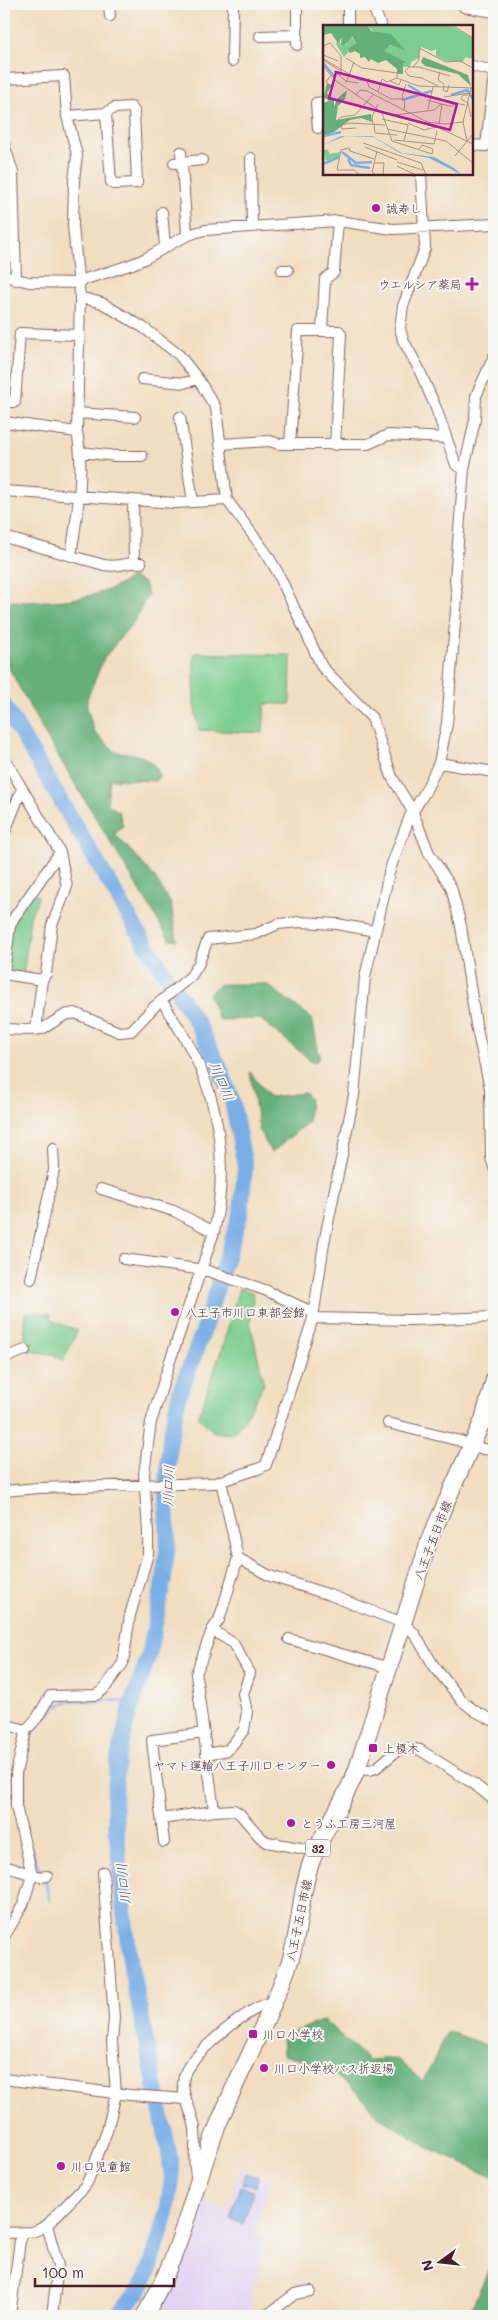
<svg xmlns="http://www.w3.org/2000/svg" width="498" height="2320" font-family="Mali,'Klee One',sans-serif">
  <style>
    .built { fill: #e3d3f2 }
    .green { fill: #7ccd8f; stroke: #63765d }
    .forest { fill: #65b07a; stroke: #586852 }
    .water { fill: #79aee7; stroke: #626689 }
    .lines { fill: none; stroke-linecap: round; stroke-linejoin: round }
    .stream { stroke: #79aee7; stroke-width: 2.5 }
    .river { stroke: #79aee7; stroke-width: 16 }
    .street-casing { stroke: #84625f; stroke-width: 12 }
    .primary-casing { stroke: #84625f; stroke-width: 18 }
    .street { stroke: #fff; stroke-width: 10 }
    .primary { stroke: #fff; stroke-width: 16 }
    .poi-dot { fill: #b5179e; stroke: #f6f6f2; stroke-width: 2 }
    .labels { text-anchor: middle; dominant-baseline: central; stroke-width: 4; stroke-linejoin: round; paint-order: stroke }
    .shield { fill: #f6f6f2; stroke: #7e6067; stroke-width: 1 }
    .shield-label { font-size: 11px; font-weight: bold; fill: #4a1f2b }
    .poi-label { font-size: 12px; fill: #4a1f2b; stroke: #f6f6f2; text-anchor: start }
    .street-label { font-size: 12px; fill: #4a1f2b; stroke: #f6f6f2 }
    .water-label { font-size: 14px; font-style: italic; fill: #5a516d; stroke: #f6f6f2 }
    .inset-river { fill: none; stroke: #79aee7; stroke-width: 2.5 }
    .inset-road { fill: none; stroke: #ae9184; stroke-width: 1 }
    .view { fill: #b5179e; fill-opacity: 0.15; stroke: #b5179e; stroke-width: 2.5 }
    .inset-edge { fill: none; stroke: #4a1f2b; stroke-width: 2.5 }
  </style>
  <rect width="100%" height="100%" fill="#f6f6f2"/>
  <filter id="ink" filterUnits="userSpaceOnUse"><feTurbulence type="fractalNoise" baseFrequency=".02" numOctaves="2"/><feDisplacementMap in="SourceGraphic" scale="10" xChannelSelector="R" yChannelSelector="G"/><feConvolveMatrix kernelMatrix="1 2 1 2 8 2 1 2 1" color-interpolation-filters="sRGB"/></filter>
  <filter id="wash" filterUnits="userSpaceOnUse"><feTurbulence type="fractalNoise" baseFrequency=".0096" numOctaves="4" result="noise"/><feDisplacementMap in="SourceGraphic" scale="20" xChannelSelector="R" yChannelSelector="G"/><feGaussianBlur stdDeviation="1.12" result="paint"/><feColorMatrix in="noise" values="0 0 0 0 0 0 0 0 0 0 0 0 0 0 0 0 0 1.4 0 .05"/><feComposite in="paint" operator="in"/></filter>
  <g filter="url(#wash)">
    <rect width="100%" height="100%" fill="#f1ddbf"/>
    <path class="built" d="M240 2169 271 2180 255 2236 266 2241 247 2316H151L161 2302 174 2276 199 2200 228 2210Z"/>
    <path class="green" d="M194 653 291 655 290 704H265L263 733 199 730 194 705Z
      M31 892 39 897 30 916 23 977 4 969 10 926Z
      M239 1288 254 1293 250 1322 264 1384 245 1419 232 1434 214 1432 198 1417 221 1351Z
      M26 1312 51 1314V1318L57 1323 78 1330 63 1361 53 1354 27 1351 24 1347Z"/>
    <path class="forest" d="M132 577 144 583 148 595 134 621 104 658 87 699V708L95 733 116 752C138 754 150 755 160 775L155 781 110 779 107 803 119 812 123 826 115 834 153 875 171 904 177 940 169 939 43 731 4 659V601C49 602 94 603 132 577Z
      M220 984H266L312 1018 320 1058 314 1063 260 1019 219 1020 208 994Z
      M250 1072 269 1097 304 1093 310 1099 308 1122 271 1153 259 1129Z
      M324 2020 368 2060 396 2058 423 2082 448 2031 494 2048V2178L427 2147 378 2116 357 2092 321 2065 283 2055 282 2037Z
      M494 2257V2316H468Z"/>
    <path class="water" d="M245 2173 258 2177 256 2187 242 2183Z
      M240 2186 254 2191 243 2224 230 2219Z"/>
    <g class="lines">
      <path class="stream" d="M27 1831 23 1810 25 1763 33 1732 43 1719 57 1706 71 1700 95 1703 110 1700 132 1703
        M30 1846 41 1874
        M45 1880 50 1901"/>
      <path class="river" d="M4 705 140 935 197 1023 219 1066 232 1100 245 1167 241 1212 203 1332 180 1392 170 1437 166 1502 168 1542 164 1578 149 1655 129 1713 118 1758 114 1800 123 1903 131 1967 169 2152 172 2178 167 2213 150 2268 140 2290 116 2316"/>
    </g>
  </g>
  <g filter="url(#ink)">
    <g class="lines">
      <g class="street-casing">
        <path id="street" d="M109 4 110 16
          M348 4V26
          M372 4 381 26
          M465 4 464 7 494 12
          M260 36 297 35
          M297 45V4
          M232 61 233 4
          M472 66 494 71
          M4 79 64 76 67 116 77 155 74 181 73 226 80 297 77 432C85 473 77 515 71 556
          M67 116 106 113 114 108 131 107 134 111 137 183 113 184 111 182 106 113
          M318 128 316 103 324 102
          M4 144 13 172 16 280
          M472 145 486 146 494 75
          M181 152 187 234
          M251 158 252 227
          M174 163 202 160
          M421 174 425 248 403 306 400 328 403 340 418 367 436 408 456 465 464 469
          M162 212 165 246
          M282 270H288
          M4 276 29 282 79 283
          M79 281C100 274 122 269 142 260 165 249 179 236 205 230L338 221 393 229 494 224
          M80 297 102 303 144 328 179 355 198 379 216 408 227 500 267 554 278 573 322 667 372 718 392 777 412 810 429 853 451 887 461 926 476 1025 490 1088 491 1157 494 1168
          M322 331 325 279 334 272 338 221
          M142 379 184 383 198 379
          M4 402H15L20 333 79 335
          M77 413 135 417
          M180 417 193 502
          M4 422 77 432
          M220 444 270 441 279 444H368L388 435 446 438
          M290 444 298 331H339L341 334 335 445
          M81 452 115 456H142
          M4 491 176 503 227 500
          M133 500 134 562
          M4 537 104 565C121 568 127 561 141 563
          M439 763 494 772
          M4 834 22 789
          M4 973 10 926 13 919 60 852 4 758
          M4 974 42 980
          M4 1029 27 1030 42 1029 65 1015 75 1013 119 1032 131 1031 155 1006 191 976 198 965 208 939 256 934 278 924 300 922 337 924 375 931
          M36 1030 42 980 46 974 52 925 67 887 60 852
          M101 1189 174 1211 214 1232
          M124 1259 205 1270 265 1290 314 1313
          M31 1279 54 1170 53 1148
          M313 1318 411 1320 494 1317
          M4 1358 25 1350
          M388 1423 460 1441 483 1449 494 1450
          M221 1481 238 1558 219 1620 212 1630 196 1674 214 1811 234 1810 240 1814 260 1837 267 1842 316 1851
          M4 1491 38 1488 215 1483 258 1469 266 1465 313 1318 324 1243 354 1095 365 977 390 869 410 816 425 792 439 763 447 724 457 597 455 580 464 469 475 420 476 396 494 356
          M238 1558 270 1576 330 1595 403 1623 414 1633 434 1666 462 1701 475 1711 494 1721
          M289 1639 390 1668
          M4 1724 26 1730 16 1773V1806L32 1875 23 1905 4 1937
          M26 1730 37 1718 50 1696 96 1695 104 1689 123 1663 130 1615 148 1554V1532L144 1474 151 1422 171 1358 214 1232C228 1169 221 1104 190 1047 181 1031 171 1016 162 1001
          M206 1754 228 1750 244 1730 247 1712 243 1694 250 1673 233 1643 212 1630
          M357 1769 370 1770 376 1768 398 1750 408 1748 420 1750 474 1784 494 1800
          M162 1819 214 1811
          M164 1842 152 1740 204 1733
          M4 1866 40 1877 47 1876
          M4 2079 130 2095 185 2099
          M198 2182C191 2164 197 2147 195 2129 193 2110 178 2093 185 2073 191 2055 254 2002 273 2003
          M47 2225 58 2266 52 2316
          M4 2233 32 2232 40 2229 47 2225 85 2186 88 2181 107 2131 116 2094 112 2041 114 2018 103 1872
          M10 2316 21 2233
          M266 2316 295 2294 310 2291"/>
      </g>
      <g class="primary-casing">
        <path id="primary" d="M144 2316C180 2259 192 2192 216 2130 238 2073 269 2021 289 1964 301 1930 299 1894 312 1860 324 1829 345 1801 357 1769L430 1538 483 1420 494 1380"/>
      </g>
      <use href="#street" class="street"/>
      <use href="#primary" class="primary"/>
    </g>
  </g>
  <g class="poi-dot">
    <circle cx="376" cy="208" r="5"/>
    <path d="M469.5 276.5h5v5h5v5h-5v5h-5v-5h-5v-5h5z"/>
    <circle cx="175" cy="1312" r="5"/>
    <rect x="368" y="1743" width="10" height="10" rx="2.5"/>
    <circle cx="331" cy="1765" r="5"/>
    <circle cx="291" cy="1823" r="5"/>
    <rect x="248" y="2029" width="10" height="10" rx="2.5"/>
    <circle cx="264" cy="2068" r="5"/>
    <circle cx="61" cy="2166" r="5"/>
  </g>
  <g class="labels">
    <rect class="shield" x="305.5" y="1839.5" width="25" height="17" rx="4"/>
    <g class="shield-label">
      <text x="318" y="1848">32</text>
    </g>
    <g class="poi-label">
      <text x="386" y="208">誠寿し</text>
      <text x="462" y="284" text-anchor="end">ウエルシア薬局</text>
      <text x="185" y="1312">八王子市川口東部会館</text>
      <text x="383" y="1748">上榎木</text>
      <text x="321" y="1765" text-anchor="end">ヤマト運輸八王子川口センター</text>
      <text x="301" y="1823">とうふ工房三河屋</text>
      <text x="263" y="2034">川口小学校</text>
      <text x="274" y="2068">川口小学校バス折返場</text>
      <text x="71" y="2166">川口児童館</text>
    </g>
    <g class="street-label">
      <text transform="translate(432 1540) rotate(-69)">八王子五日市線</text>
      <text transform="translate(298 1920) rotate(-78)">八王子五日市線</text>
    </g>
    <g class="water-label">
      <text transform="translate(222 1081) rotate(67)">川口川</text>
      <text transform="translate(168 1486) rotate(-88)">川口川</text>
      <text transform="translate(123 1884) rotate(-96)">川口川</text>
    </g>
  </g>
  <g transform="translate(323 25)">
    <rect width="150" height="150" fill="#f1ddbf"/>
    <path d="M41 0H127L150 13V34L143 32 139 37 123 36 113 31V24L109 26 98 22 96 33 88 37 87 42H80L58 31 61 20 74 21ZM27 10 33 18 21 32 13 19 17 12V18L23 20ZM4 124 7 129 18 127 16 131 3 136 0 126Z" fill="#7ccd8f"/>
    <path d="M0 0H44L48 6 68 9 82 25 67 20 61 26 83 37 80 38V49H74V44L63 35 55 38 48 34 46 37 42 32 37 33V29L32 26 27 28 25 24 33 18 29 11 21 21 18 19 19 12 15 18 8 8 1 10ZM100 32 145 50 148 61 135 49 102 41 98 37ZM4 58 9 60 4 68 11 75V82L14 74 24 65 22 74 15 81 13 95 48 89 49 97 38 93 27 95 11 107 0 111V78L6 76 3 73 0 75Z" fill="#65b07a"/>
    <path d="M18 111H49L79 128 111 132 131 143 139 150 106 133 77 128 50 112 22 111 0 120Z" fill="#79aee7"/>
    <path class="inset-river" d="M0 38 12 52M85 60 98 68M128 70 144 65 150 74M79 75 109 66M1 111 18 107M19 127 33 138 49 137M25 134 28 140 47 143M0 139 16 132"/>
    <path class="inset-road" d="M129 0 150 13M0 21 7 18 18 31V50M96 23 123 37 137 36 150 43M0 30 15 36M23 33 39 43 74 48V53L95 61 150 63M1 34 36 55 44 56 47 53M0 35 18 46M0 41 13 56 60 88 116 103 150 119M90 42 96 35V23M11 46 23 56 35 58M117 47 115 55 121 59M8 50 3 57 10 63M44 56 46 62 68 74H80M67 56 76 60 78 55M23 58 31 37M121 60 120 65 124 67 126 60M115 61 99 53 86 51 82 46 86 42H96L127 51M55 67 59 54 64 57 74 53M33 70 37 65 44 66 108 99M145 70H140L138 74 145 78 148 92M121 72 146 68M104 75 126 81H130V77M120 76 142 80M105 84 110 62M81 86 82 77 79 71 83 59M59 88 69 116 109 129 110 124 99 120 96 124M72 90 111 85 118 79M59 94 85 100 81 116M103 97 122 99 140 97M85 98 101 105 113 102M50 99 49 92 55 79M51 99 52 108 74 110M116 99 119 79M18 100 28 98 62 100M18 100 19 104 33 103M64 104 123 116 150 138M0 109 18 92 32 90 50 70M71 115 111 119 114 106M144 116 140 97 148 63M40 118 98 138 103 150M42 122 74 135M132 131 150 109M74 137 100 145M51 138H61L60 150M74 141 93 150M37 150 31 145H14L18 125 26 123 27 126 51 134M53 150 49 147 54 126"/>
    <path class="view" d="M13 47 134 79 127 105 6 73Z"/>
    <rect width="150" height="150" class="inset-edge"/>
  </g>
  <rect width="498" height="2320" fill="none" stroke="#f6f6f2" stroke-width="20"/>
  <g transform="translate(440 2262) rotate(255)" stroke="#f6f6f2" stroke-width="4" paint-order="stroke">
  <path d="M0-4L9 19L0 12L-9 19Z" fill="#4a1f2b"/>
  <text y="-8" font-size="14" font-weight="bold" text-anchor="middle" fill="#4a1f2b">N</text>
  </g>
  <path d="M35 2278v8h139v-8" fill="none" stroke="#4a1f2b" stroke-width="2.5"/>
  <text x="42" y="2278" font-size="15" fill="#4a1f2b" stroke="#f6f6f2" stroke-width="4" paint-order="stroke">100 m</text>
</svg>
